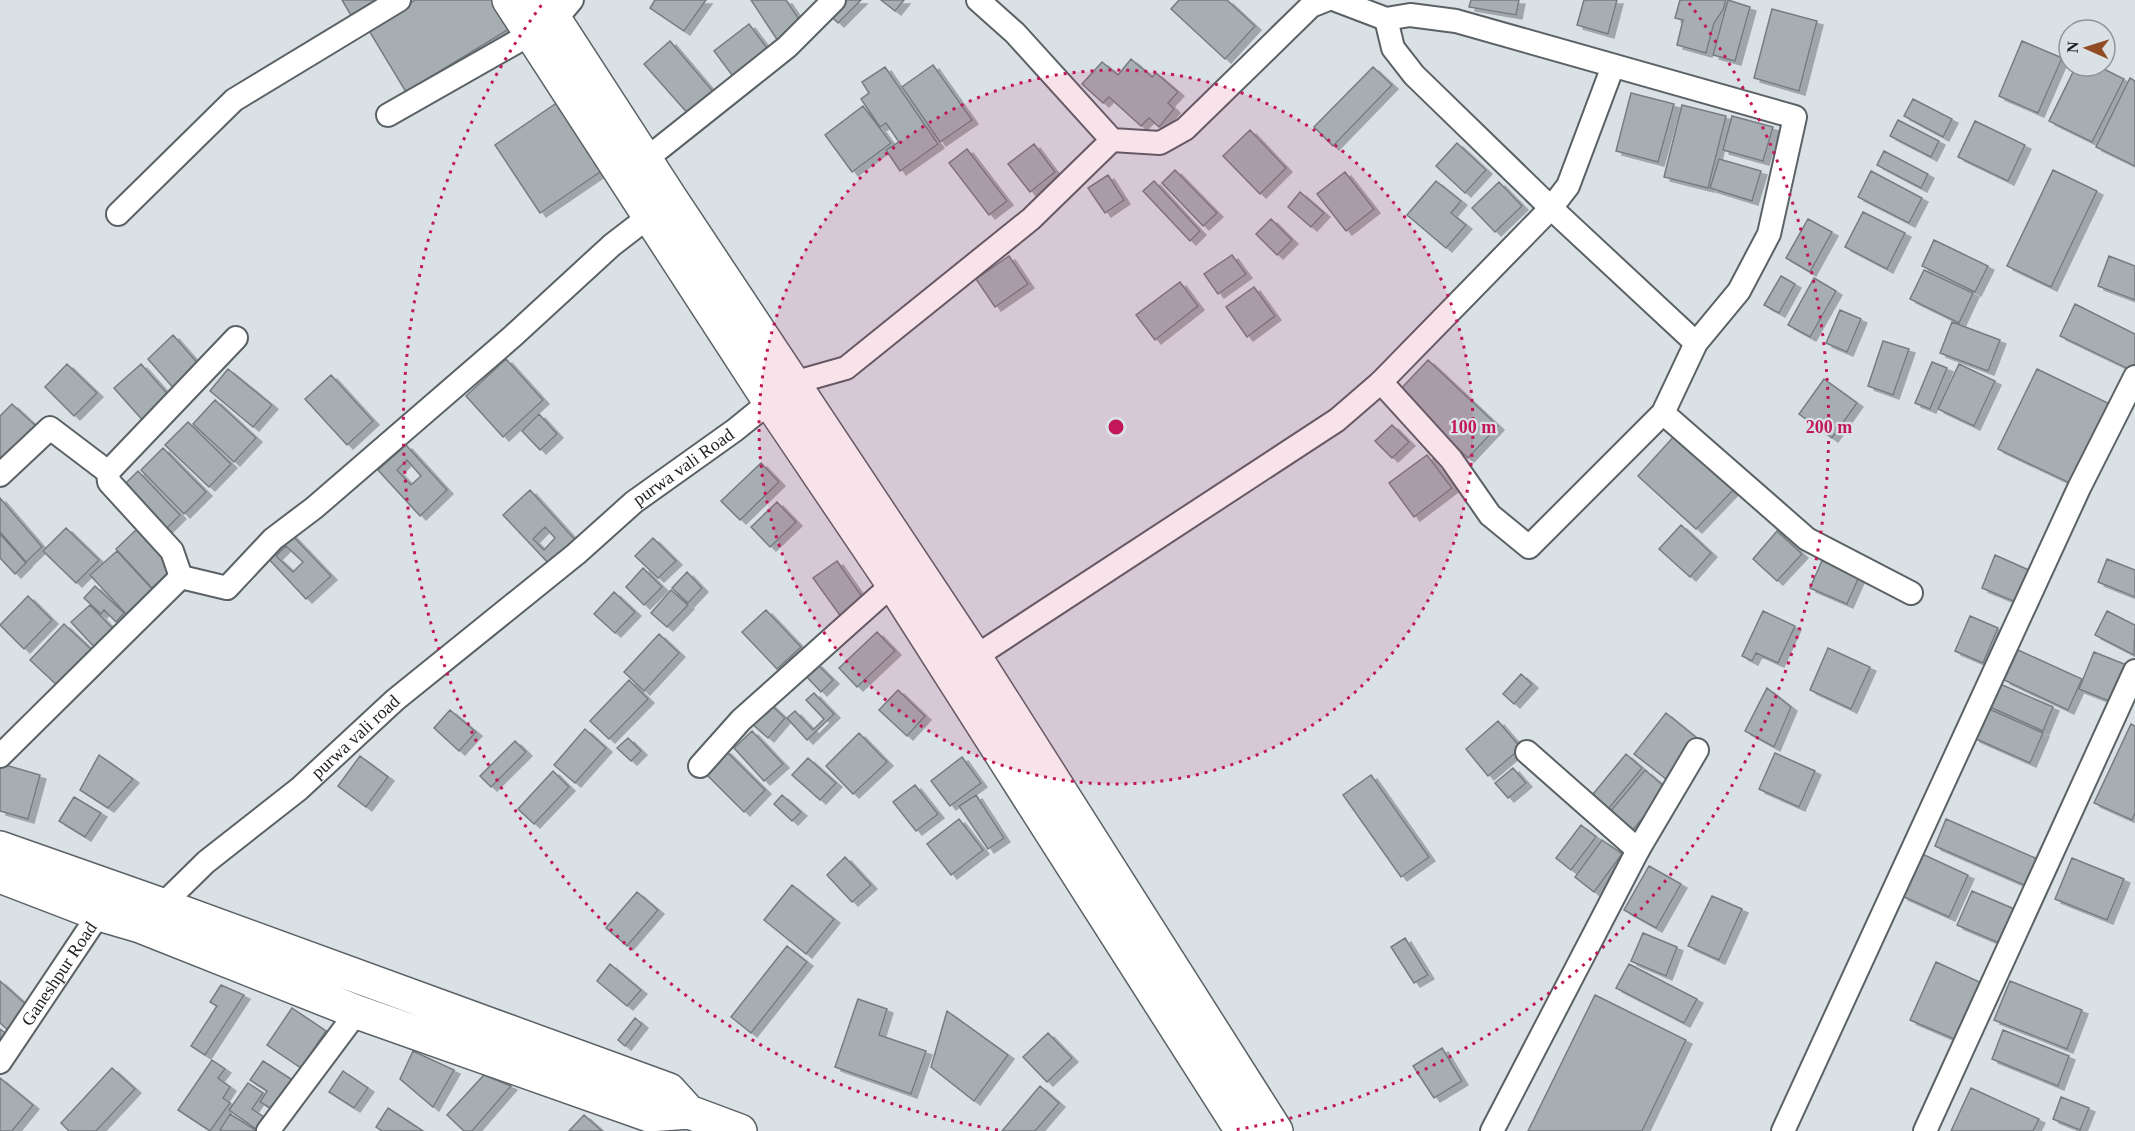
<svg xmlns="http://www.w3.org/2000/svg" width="2135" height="1131" font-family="Georgia,serif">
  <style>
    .building { fill: #a6aeb2; stroke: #767d81; stroke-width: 1.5; fill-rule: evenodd; filter: url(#shadow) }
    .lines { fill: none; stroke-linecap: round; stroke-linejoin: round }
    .minor-casing { stroke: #5b6266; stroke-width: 26 }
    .secondary-casing { stroke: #5b6266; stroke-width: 36 }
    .minor { stroke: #fff; stroke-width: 22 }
    .secondary { stroke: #fff; stroke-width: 33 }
    .ring { fill: none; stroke: #c2185b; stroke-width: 3; stroke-dasharray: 3 6 }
    .labels { text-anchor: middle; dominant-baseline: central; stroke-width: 4.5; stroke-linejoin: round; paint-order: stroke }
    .street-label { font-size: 18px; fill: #1e2123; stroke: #d9e1e5 }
    .centre { fill: #c2185b; stroke: #d9e1e5; stroke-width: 3 }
    .ring-label { font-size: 18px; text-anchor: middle; font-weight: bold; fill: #c2185b; stroke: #d9e1e5; stroke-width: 4.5; stroke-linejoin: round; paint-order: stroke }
  </style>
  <defs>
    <filter id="shadow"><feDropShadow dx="6" dy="4" stdDeviation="0" flood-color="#0004"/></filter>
  </defs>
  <rect width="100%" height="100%" fill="#d9e1e5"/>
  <path class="building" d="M342 0H396L356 24Z
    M415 0H499L514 26 406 92 368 29Z
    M655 0H706L684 31 650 8Z
    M751 0H786L803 25 778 41Z
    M835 0H861L838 23 825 10Z
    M881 0H904L895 11Z
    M1179 0H1227L1255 26 1225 59 1171 9Z
    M1471 0H1519L1516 15 1469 7Z
    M1584 0H1617L1608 34 1577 25Z
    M1680 0H1726L1723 10 1714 23 1706 53 1677 45 1683 20 1675 18Z
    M1728 0 1750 7 1735 61 1713 55Z
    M1772 9 1817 21 1799 91 1754 78Z
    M749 24 770 52 735 79 714 51Z
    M670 41 715 94 690 116 644 64Z
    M2022 41 2062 58 2038 113 1999 96Z
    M1131 59 1152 77 1156 73 1178 92 1168 103 1174 109 1159 127 1149 118 1141 126 1109 97 1103 103 1082 84 1102 62 1118 75Z
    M933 65 972 120 940 142 902 87Z
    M2076 66H2098L2124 79 2092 142 2049 121Z
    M885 67 938 144 900 171 886 150 899 142 886 123 880 127 861 99 869 93 862 82Z
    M1373 67 1392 85 1333 146 1314 127Z
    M2130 78 2135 81V166L2096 147Z
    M1631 93 1674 104 1658 162 1616 151Z
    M1913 99 1952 119 1943 137 1904 116Z
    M558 102 603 170 540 213 495 145Z
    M1682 105 1726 116 1708 188 1664 177Z
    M863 106 891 143 852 172 825 135Z
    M1732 116 1773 127 1763 161 1723 150Z
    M1898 120 1939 141 1931 157 1890 136Z
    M1975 121 2025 145 2008 181 1958 157Z
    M1250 130 1286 168 1260 194 1223 156Z
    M1457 143 1486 170 1465 193 1436 166Z
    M1034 144 1055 172 1030 192 1008 164Z
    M967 149 1007 201 989 215 949 163Z
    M1884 151 1928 174 1921 188 1877 165Z
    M1719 159 1761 171 1752 201 1710 188Z
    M1175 170 1217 213 1203 226 1162 183Z
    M2053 170 2097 191 2051 287 2007 266Z
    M1871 171 1922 198 1909 223 1858 197Z
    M1345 172 1374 209 1346 231 1317 194Z
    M1108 175 1124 200 1105 213 1088 188Z
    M1154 181 1200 231 1190 241 1143 191Z
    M1436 181 1461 201 1451 213 1466 225 1446 248 1407 215Z
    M1499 182 1522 206 1495 232 1472 208Z
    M1300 192 1324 213 1311 227 1288 207Z
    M1863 212 1905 233 1887 269 1845 247Z
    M1271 219 1292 240 1277 255 1256 234Z
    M1808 219 1832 232 1810 272 1786 258Z
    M1934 240 1988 266 1975 292 1922 266Z
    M1232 255 1246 274 1218 294 1204 274Z
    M1009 256 1028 284 995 307 976 279Z
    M2109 256 2135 266V300L2098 286Z
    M1924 270 1973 293 1959 323 1910 299Z
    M1781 276 1795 284 1779 313 1764 305Z
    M1814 278 1836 291 1810 337 1788 325Z
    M1180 282 1198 306 1155 340 1136 315Z
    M1254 287 1275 316 1247 337 1226 307Z
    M2075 304 2135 334V372L2060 336Z
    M1840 310 1861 319 1847 352 1826 343Z
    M1952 322 2000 340 1988 371 1940 353Z
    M173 335 202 368 176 391 148 359Z
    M1883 341 1909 349 1893 395 1868 386Z
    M506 359 543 400 503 437 466 396Z
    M1428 360 1498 426 1468 458 1398 392Z
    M1932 362 1947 368 1930 409 1915 403Z
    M67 364 97 393 74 416 45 387Z
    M141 364 172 399 145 423 114 388Z
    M1959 364 1995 381 1974 426 1938 409Z
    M228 369 272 405 253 427 210 391Z
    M2037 369 2112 405 2074 485 1998 449Z
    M331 375 373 421 347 445 305 399Z
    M1824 379 1857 403 1832 438 1799 414Z
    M215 400 256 438 234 462 193 424Z
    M12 404 39 429 0 466V416Z
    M539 414 557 434 540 450 522 431Z
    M188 422 231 464 209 487 165 445Z
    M1392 425 1409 442 1392 458 1375 441Z
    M1677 433 1736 487 1696 529 1638 476Z
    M406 445 447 490 420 516 378 470ZM407 460 421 476 411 485 397 470Z
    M163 448 206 492 184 514 141 470Z
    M1427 455 1452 488 1414 517 1389 483Z
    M761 463 779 482 740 520 721 501Z
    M138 471 180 515 162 533 120 489Z
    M530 490 577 542 551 566 503 515ZM545 527 555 538 544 550 533 539Z
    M0 498 42 547 26 562 0 532Z
    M777 502 796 522 770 547 751 527Z
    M1681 525 1711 553 1690 577 1659 549Z
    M66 528 99 560 76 583 43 551Z
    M138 528 174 567 152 588 116 549Z
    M1777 531 1802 554 1777 581 1753 559Z
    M289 532 331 576 306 599 265 555ZM286 546 303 562 293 572 276 556Z
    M0 534 26 563 15 574 0 558Z
    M653 538 676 561 658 578 635 556Z
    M117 551 152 589 126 614 90 575Z
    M1825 554 1862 570 1847 604 1810 588Z
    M1995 555 2031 571 2018 603 1982 588Z
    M2107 559 2135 570V597L2098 582Z
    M837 561 867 604 844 621 813 578Z
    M643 568 662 587 644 605 626 587Z
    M687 572 702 588 688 603 672 588Z
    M95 586 124 613 116 622 104 610 101 614 84 598Z
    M671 590 688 605 667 627 651 613Z
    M614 592 635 612 615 633 594 614Z
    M28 596 52 620 24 649 0 625Z
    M90 605 116 632 97 650 71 622Z
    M766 610 801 647 777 669 742 632Z
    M1763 611 1795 626 1778 663 1756 653 1752 661 1742 656Z
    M2107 611 2135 625 2134 655 2095 635Z
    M1970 616 1998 628 1983 663 1955 651Z
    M64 624 95 653 61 689 30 660Z
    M877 632 895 651 857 687 839 668Z
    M659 634 679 653 644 691 624 672Z
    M1828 648 1870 667 1851 709 1810 690Z
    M2018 650 2082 679 2068 710 2004 680Z
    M2094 652 2134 668 2119 705 2079 689Z
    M816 663 833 680 821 692 805 675Z
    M1521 674 1532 684 1514 704 1503 694Z
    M629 680 648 699 609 739 590 721Z
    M2000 684 2053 707 2043 731 1990 707Z
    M1767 688 1791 707 1774 747 1745 731Z
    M898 690 925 716 907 736 879 710Z
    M814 693 834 714 807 740 787 718 795 711 813 730 824 719 806 700Z
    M768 702 785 718 768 738 750 722Z
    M1987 708 2043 733 2030 763 1974 738Z
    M450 710 476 732 459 751 434 728Z
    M1666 713 1698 739 1666 779 1634 754Z
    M1498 721 1521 748 1488 776 1466 749Z
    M2131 724 2135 726V813L2132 820 2094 803Z
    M585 729 606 748 575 783 554 765Z
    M752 731 783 764 764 781 734 748Z
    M859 733 887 762 853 794 826 766Z
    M628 738 641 751 631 761 617 748Z
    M515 741 526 752 491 787 480 776Z
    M725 750 765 790 744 812 704 772Z
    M1775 753 1815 771 1799 807 1759 789Z
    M1626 754 1642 768 1605 813 1589 799Z
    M99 755 133 779 108 808 80 790Z
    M360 756 388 777 366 807 338 786Z
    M962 757 981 783 950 806 931 781Z
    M808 758 836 783 820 800 792 775Z
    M2 764 40 775 28 819 0 811V765Z
    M1513 768 1526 783 1508 798 1495 783Z
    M1645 770 1667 789 1631 832 1609 813Z
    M553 771 569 787 534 824 518 809Z
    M1371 775 1429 857 1401 877 1343 795Z
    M915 785 938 814 916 831 893 802Z
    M782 795 801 812 792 821 774 804Z
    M976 795 1004 838 988 849 959 806Z
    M74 797 101 813 85 837 59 821Z
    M959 819 983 850 951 875 927 844Z
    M1946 819 2042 861 2031 888 1935 846Z
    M1581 825 1596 837 1571 870 1556 858Z
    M1602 840 1622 854 1594 892 1575 877Z
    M1920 853 1968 875 1949 917 1902 896Z
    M845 857 871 885 852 902 827 875Z
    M2072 858 2124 879 2107 920 2055 899Z
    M1649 866 1681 884 1656 928 1624 910Z
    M792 885 834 919 806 954 764 920Z
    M1972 891 2019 911 2004 945 1957 925Z
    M637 892 658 910 627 946 606 928Z
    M1712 896 1742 909 1719 960 1688 946Z
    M1643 933 1677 947 1666 976 1631 961Z
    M1405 938 1428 975 1414 983 1391 947Z
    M787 946 807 962 751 1033 731 1017Z
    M1936 962 1986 985 1961 1042 1910 1020Z
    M610 964 641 990 627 1006 597 981Z
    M1629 964 1697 999 1684 1023 1616 988Z
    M0 981 32 1010 11 1033 0 1023Z
    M2010 981 2082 1010 2067 1049 1994 1020Z
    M221 985 244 995 205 1055 191 1046 217 1006 210 1002Z
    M1595 995 1686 1040 1642 1131H1528Z
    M858 999 887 1009 879 1035 926 1051 911 1094 835 1067Z
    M292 1008 326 1031 301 1068 267 1045Z
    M947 1011 1008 1055 974 1101 931 1067Z
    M635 1018 642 1024 625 1046 618 1040Z
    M0 1029 8 1035 0 1044Z
    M2003 1030 2069 1056 2058 1086 1992 1059Z
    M1048 1033 1072 1058 1047 1082 1023 1057Z
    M1442 1048 1462 1081 1434 1098 1413 1066Z
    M413 1051 454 1070 433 1107 400 1079Z
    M212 1060 225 1069 218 1078 230 1087 223 1098 230 1103 210 1131 178 1110Z
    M263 1061 294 1081 275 1111 260 1102 267 1091 250 1080Z
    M112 1068 135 1089 96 1131H69L61 1123Z
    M343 1071 368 1088 354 1108 329 1092Z
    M484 1075 511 1086 472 1131H464L447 1115Z
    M0 1078 33 1105 12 1131H0Z
    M248 1083 263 1093 252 1109 267 1119 259 1131 229 1110Z
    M1040 1086 1059 1103 1035 1131H1002Z
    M1971 1088 2039 1119 2033 1131H1951Z
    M2061 1097 2089 1108 2080 1130 2053 1119Z
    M388 1108 423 1131H382L376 1127Z
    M230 1114 257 1131H222L220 1130Z
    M584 1115 602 1131H569Z"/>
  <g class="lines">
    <g class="minor-casing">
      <g id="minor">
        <path d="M978 0 1015 33 1112 140 1160 143 1185 129 1311 6 1326 0"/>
        <path d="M1336 0 1386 19 1410 15 1456 21 1795 117 1769 234 1739 291 1696 343 1663 413 1529 547 1490 515 1451 459 1381 382"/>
        <path d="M1386 19 1393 48 1414 75 1551 208 1696 343"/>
        <path d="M388 115 555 20 572 0"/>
        <path d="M645 160 787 47 834 0"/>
        <path d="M118 214 234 100 399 0"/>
        <path d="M1663 413 1807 539 1911 593"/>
        <path d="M0 475 50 428 108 472"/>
        <path d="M181 577 227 588 273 539 314 508 513 336 612 245 660 208"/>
        <path d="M181 577 172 551 109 482 108 472 236 338"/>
        <path d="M975 657 1337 420 1381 382 1551 208 1568 186 1613 66"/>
        <path d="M1527 752 1638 850"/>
        <path d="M0 756 181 577"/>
        <path d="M700 766 741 720 902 576"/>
        <path id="s1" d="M154 913 206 862 299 789 395 700 576 554 634 502 735 430 793 383 846 368 1031 219 1112 140"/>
        <path id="s2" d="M0 1062 99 914"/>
        <path d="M268 1131 357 1012"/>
        <path d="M1492 1131 1638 850 1697 750"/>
        <path d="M1783 1131 2079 488 2135 377"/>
        <path d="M1925 1131 2135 671"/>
      </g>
    </g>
    <g class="secondary-casing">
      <path id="secondary" d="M509 0 770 402 893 584 1242 1131
        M542 0 671 199 975 657 1276 1131
        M0 848 162 905 669 1090 689 1112
        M0 876 99 914 140 926 357 1012 649 1115 689 1112 740 1131"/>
    </g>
    <use href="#minor" class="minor"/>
    <use href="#secondary" class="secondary"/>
  </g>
  <circle cx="1116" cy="427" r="357" fill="#c2185b" fill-opacity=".12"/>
  <g class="ring">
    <circle cx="1116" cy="427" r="357"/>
    <path d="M998 1130A713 713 0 0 1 543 3M1689 3A713 713 0 0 1 1234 1130"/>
  </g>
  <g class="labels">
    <g class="street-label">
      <text stroke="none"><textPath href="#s1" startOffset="693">purwa vali Road</textPath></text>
      <text stroke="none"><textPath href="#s1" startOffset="268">purwa vali road</textPath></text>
      <text stroke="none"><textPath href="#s2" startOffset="106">Ganeshpur Road</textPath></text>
    </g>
  </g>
  <circle cx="1116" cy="427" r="9" class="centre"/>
  <g class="ring-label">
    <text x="1473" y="433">100 m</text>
    <text x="1829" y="433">200 m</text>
  </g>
  <g transform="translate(2087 48) rotate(273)"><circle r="28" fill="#d9e1e5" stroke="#8e9497" stroke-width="1.5"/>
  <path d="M0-4.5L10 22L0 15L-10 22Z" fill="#914c23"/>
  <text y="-9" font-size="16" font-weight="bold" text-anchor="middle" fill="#1e2123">N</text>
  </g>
</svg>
